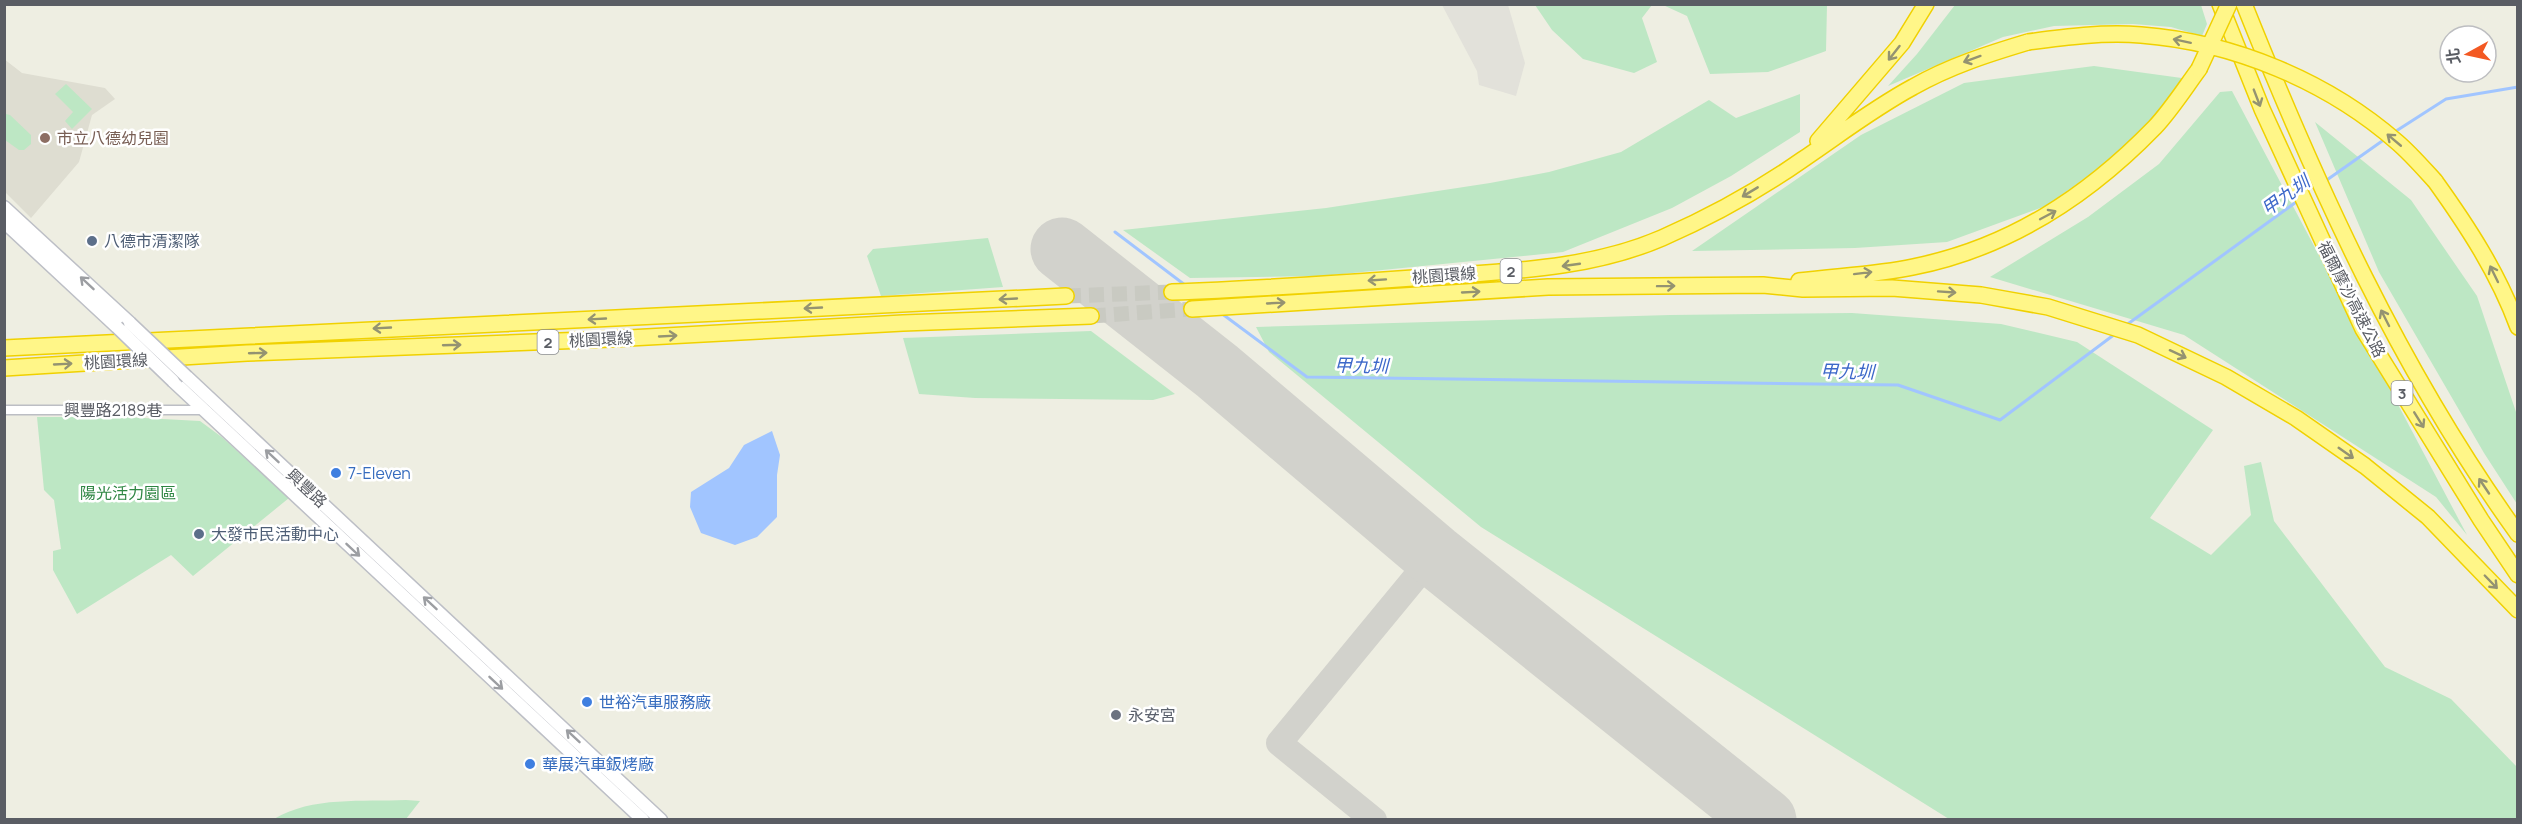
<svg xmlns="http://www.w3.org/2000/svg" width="2522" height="824" font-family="Manrope,'Noto Sans TC',sans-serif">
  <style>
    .industrial { fill: #e2e1da }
    .education { fill: #deddd1 }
    .green { fill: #bde7c4 }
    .water { fill: #a1c5ff }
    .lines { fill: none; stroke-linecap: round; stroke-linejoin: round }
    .stream { stroke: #a1c5ff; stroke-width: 3 }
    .taxiway { stroke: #d2d2cc; stroke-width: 26 }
    .runway { stroke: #d2d2cc; stroke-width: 63 }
    .highway-tunnel { stroke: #c9cac2; stroke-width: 15; stroke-dasharray: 15 8; stroke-linecap: butt }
    .street-casing { stroke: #bcbec4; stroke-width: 11 }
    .secondary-casing { stroke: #bdbfc6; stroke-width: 15 }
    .highway-casing { stroke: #f0d100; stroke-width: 18 }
    .street { stroke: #fff; stroke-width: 8 }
    .secondary { stroke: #fff; stroke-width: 12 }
    .highway { stroke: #fff688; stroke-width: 15 }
    .secondary-bridge-casing { stroke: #bdbfc6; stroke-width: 15; stroke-linecap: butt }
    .highway-bridge-casing { stroke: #f0d100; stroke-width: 18; stroke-linecap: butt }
    .secondary-bridge { stroke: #fff; stroke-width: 12 }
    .highway-bridge { stroke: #fff688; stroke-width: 15 }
    .oneway { stroke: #949371 }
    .oneway2 { stroke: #9c9ea2 }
    .education-dot { fill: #8d6e63; stroke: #fff; stroke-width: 2 }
    .service-dot { fill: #5c6f8a; stroke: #fff; stroke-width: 2 }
    .shop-dot { fill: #3f7fe0; stroke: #fff; stroke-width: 2 }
    .worship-dot { fill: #6b7280; stroke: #fff; stroke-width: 2 }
    .labels { text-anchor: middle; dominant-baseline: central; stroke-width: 5; stroke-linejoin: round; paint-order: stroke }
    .shield { fill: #fff; stroke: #8c8e92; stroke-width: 1.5 }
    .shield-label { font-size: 15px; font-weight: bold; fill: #5a5d64 }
    .education-label { font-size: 16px; fill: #785e54; stroke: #fff; text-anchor: start }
    .service-label { font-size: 16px; fill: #4e5e75; stroke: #fff; text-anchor: start }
    .street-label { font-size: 16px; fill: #5a5d64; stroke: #fff }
    .shop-label { font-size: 16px; fill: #366cbe; stroke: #fff; text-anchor: start }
    .park-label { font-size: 16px; fill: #2f8643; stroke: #fff }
    .worship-label { font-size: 16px; fill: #5b616d; stroke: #fff; text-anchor: start }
    .water-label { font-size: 18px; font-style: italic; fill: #3d68c9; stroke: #fff }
  </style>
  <rect width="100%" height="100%" fill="#eeeee2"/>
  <path class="industrial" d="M1442 5H1508L1525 63 1516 96 1479 85 1477 71Z"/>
  <path class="education" d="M4 59 22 73 105 88 115 99 92 115 79 162 31 218 5 192Z"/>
  <path class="green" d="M1535 5H1652L1642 18 1657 62 1634 73 1583 59 1552 30Z
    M1663 5H1827L1826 51 1768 72 1710 74 1687 16Z
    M1955 5H2201L2207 24 2202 36 2171 27 2133 24 2054 26 2003 37 1888 86 1917 54Z
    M2094 66 2189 79 2152 130 2046 206 1947 242 1855 248 1692 251 1861 135 1964 83Z
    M66 84 92 109 72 129 65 121 73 112 55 94Z
    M2232 91 2467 535 2436 497 2184 335 1990 277 2088 217 2159 164 2220 92Z
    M1800 94V132L1731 176 1672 208 1563 252 1322 276 1190 278 1123 230 1326 208 1490 183 1549 172 1621 152 1709 100 1736 118Z
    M6 114 10 115 31 135V144L24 150H19L5 140Z
    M2315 122 2411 200 2477 296 2517 415V504L2484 453 2379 272Z
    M988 238 1003 287 881 296 867 256 873 249Z
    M1852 313 2001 324 2077 342 2213 430 2150 518 2211 555 2251 515 2244 466 2261 462 2274 521 2385 667 2451 699 2517 767V819H1949L1481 527 1269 352 1256 327 1670 315Z
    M1091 331 1175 394 1153 400 975 398 919 394 903 338Z
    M37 417H125L200 421 223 438 289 498 193 576 171 555 77 614 53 570V551L61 549 54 500 44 490Z
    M406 800 420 801 406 819H274C312 796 363 802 406 800Z"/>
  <path class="water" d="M772 431 780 455 777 475V517L757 537 735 545 701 533 690 507 691 492 729 468 744 445Z"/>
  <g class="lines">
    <path class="stream" d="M2393 133 2446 99 2518 87
      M2324 182 2385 139
      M1115 232 1185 285
      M1221 313 1307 377 1898 385 2000 420 2115 334
      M2125 326 2299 200"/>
    <path class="taxiway" d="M1374 820 1279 743 1434 555"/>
    <path class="runway" d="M1062 249 1217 371 1434 555 1765 820"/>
    <path class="highway-tunnel" d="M1066 296 1172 292
      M1091 316 1192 309"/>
    <g class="street-casing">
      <path id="street" d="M4 410H205"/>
    </g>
    <g class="secondary-casing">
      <path id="secondary" d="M4 207 130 323
        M4 222 117 327
        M187 377 661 820
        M173 381 643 820"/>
    </g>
    <g class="highway-casing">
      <path id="highway" d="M2220 4 2262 109 2363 329 2481 520 2518 575
        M2244 4C2318 189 2401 372 2518 534
        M1818 141 1902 43 1926 4
        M2435 181C2468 227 2498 273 2518 327
        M1799 281C1837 276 1876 275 1913 267 2009 248 2087 197 2155 127 2171 110 2185 88 2199 69
        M1172 292C1257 289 1343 283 1428 277 1507 271 1588 270 1662 238 1710 217 1759 190 1802 160 1839 135 1874 108 1913 87 1950 66 1988 54 2028 42
        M1192 309 1548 287 1763 285 1803 289 1892 288 1981 295 2048 307 2138 335 2226 377 2296 418 2365 466 2428 517 2518 610
        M4 348 1066 296
        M4 368 247 353 611 339 903 323 1091 316"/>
    </g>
    <use href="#street" class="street"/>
    <use href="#secondary" class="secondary"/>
    <use href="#highway" class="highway"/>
    <g class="secondary-bridge-casing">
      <path id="secondary-bridge" d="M130 323 187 377
        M117 327 173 381"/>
    </g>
    <g class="highway-bridge-casing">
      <path id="highway-bridge" d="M2028 42C2065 37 2103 32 2141 35 2233 42 2327 81 2397 142 2411 154 2423 168 2435 181
        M2199 69 2229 4"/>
    </g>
    <use href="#secondary-bridge" class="secondary-bridge"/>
    <use href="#highway-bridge" class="highway-bridge"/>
  </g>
  <defs><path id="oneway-shaft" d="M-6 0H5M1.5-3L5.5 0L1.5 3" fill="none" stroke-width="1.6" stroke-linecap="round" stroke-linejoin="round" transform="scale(1.5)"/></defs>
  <g class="oneway">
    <use href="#oneway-shaft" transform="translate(2182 41) rotate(-168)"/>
    <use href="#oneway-shaft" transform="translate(1894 53) rotate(128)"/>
    <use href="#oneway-shaft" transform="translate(1972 59) rotate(160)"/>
    <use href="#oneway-shaft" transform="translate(2257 98) rotate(69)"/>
    <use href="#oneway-shaft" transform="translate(2394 140) rotate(-140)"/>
    <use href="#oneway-shaft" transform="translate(1750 192) rotate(149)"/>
    <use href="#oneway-shaft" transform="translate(2048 215) rotate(-28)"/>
    <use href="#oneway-shaft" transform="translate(1571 265) rotate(172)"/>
    <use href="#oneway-shaft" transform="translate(1863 273) rotate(-7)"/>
    <use href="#oneway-shaft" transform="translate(2494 274) rotate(-116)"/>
    <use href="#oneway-shaft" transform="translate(1377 280) rotate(176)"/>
    <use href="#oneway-shaft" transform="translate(1666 286) rotate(-1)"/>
    <use href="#oneway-shaft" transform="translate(1471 292) rotate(-3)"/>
    <use href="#oneway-shaft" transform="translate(1947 292) rotate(4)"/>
    <use href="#oneway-shaft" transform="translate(1008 299) rotate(177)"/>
    <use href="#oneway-shaft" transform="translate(1276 303) rotate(-3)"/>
    <use href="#oneway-shaft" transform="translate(813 308) rotate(177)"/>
    <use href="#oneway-shaft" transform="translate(2385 318) rotate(-117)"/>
    <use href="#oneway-shaft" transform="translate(597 319) rotate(177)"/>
    <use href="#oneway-shaft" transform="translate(382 328) rotate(177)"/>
    <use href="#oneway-shaft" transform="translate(668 336) rotate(-3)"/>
    <use href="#oneway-shaft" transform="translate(452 345) rotate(-2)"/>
    <use href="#oneway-shaft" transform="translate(258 353) rotate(-2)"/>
    <use href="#oneway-shaft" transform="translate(2178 354) rotate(25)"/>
    <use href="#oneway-shaft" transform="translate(63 364) rotate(-3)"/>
    <use href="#oneway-shaft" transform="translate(2419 420) rotate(58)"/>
    <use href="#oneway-shaft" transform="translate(2346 453) rotate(35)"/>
    <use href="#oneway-shaft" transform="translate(2484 486) rotate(-124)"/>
    <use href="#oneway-shaft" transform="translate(2491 582) rotate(46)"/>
  </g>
  <g class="oneway2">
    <use href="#oneway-shaft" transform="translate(87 283) rotate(-137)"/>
    <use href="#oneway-shaft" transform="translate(272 456) rotate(-137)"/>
    <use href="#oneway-shaft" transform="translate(353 550) rotate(43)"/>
    <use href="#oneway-shaft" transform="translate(430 603) rotate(-137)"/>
    <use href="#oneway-shaft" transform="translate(496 683) rotate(43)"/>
    <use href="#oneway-shaft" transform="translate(573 736) rotate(-137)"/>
  </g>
  <circle class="education-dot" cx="45" cy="138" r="6"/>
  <g class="service-dot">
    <circle cx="92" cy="241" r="6"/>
    <circle cx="199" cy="534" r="6"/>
  </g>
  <g class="shop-dot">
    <circle cx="336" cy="473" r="6"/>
    <circle cx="587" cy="702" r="6"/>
    <circle cx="530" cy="764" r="6"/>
  </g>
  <circle class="worship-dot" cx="1116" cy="715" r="6"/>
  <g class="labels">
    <g class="shield">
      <rect x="1500.5" y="259" width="21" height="24" rx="4.5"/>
      <rect x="537.5" y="330" width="21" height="24" rx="4.5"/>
      <rect x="2391.5" y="381" width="21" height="24" rx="4.5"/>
    </g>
    <g class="shield-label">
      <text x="1511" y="271">2</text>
      <text x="548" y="342">2</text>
      <text x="2402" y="393">3</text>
    </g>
    <g class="education-label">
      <text x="57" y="138">市立八德幼兒園</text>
    </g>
    <g class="service-label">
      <text x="104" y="241">八德市清潔隊</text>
      <text x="211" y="534">大發市民活動中心</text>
    </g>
    <g class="street-label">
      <text transform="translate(1444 275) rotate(-4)">桃園環線</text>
      <text transform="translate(2352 299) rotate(63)">福爾摩沙高速公路</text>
      <text transform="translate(601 339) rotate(-3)">桃園環線</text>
      <text transform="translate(116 361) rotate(-3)">桃園環線</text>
      <text x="113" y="410">興豐路2189巷</text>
      <text transform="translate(307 488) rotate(43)">興豐路</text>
    </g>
    <g class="shop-label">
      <text x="348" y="473">7-Eleven</text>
      <text x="599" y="702">世裕汽車服務廠</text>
      <text x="542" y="764">華展汽車鈑烤廠</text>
    </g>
    <g class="park-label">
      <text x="128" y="493">陽光活力園區</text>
    </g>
    <g class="worship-label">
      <text x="1128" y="715">永安宮</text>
    </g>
    <g class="water-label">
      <text transform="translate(2285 195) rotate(-36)">甲九圳</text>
      <text transform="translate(1361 365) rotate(1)">甲九圳</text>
      <text transform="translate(1847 371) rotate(1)">甲九圳</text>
    </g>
  </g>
  <rect width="2522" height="824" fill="none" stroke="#5a5d64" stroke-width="12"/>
  <g transform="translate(2468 54) rotate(262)"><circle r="28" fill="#ffffff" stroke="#bdbec1" stroke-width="1.5"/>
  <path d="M0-4.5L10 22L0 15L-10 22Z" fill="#f35923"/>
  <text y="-9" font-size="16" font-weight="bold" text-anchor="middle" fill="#5a5d64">北</text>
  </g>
</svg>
